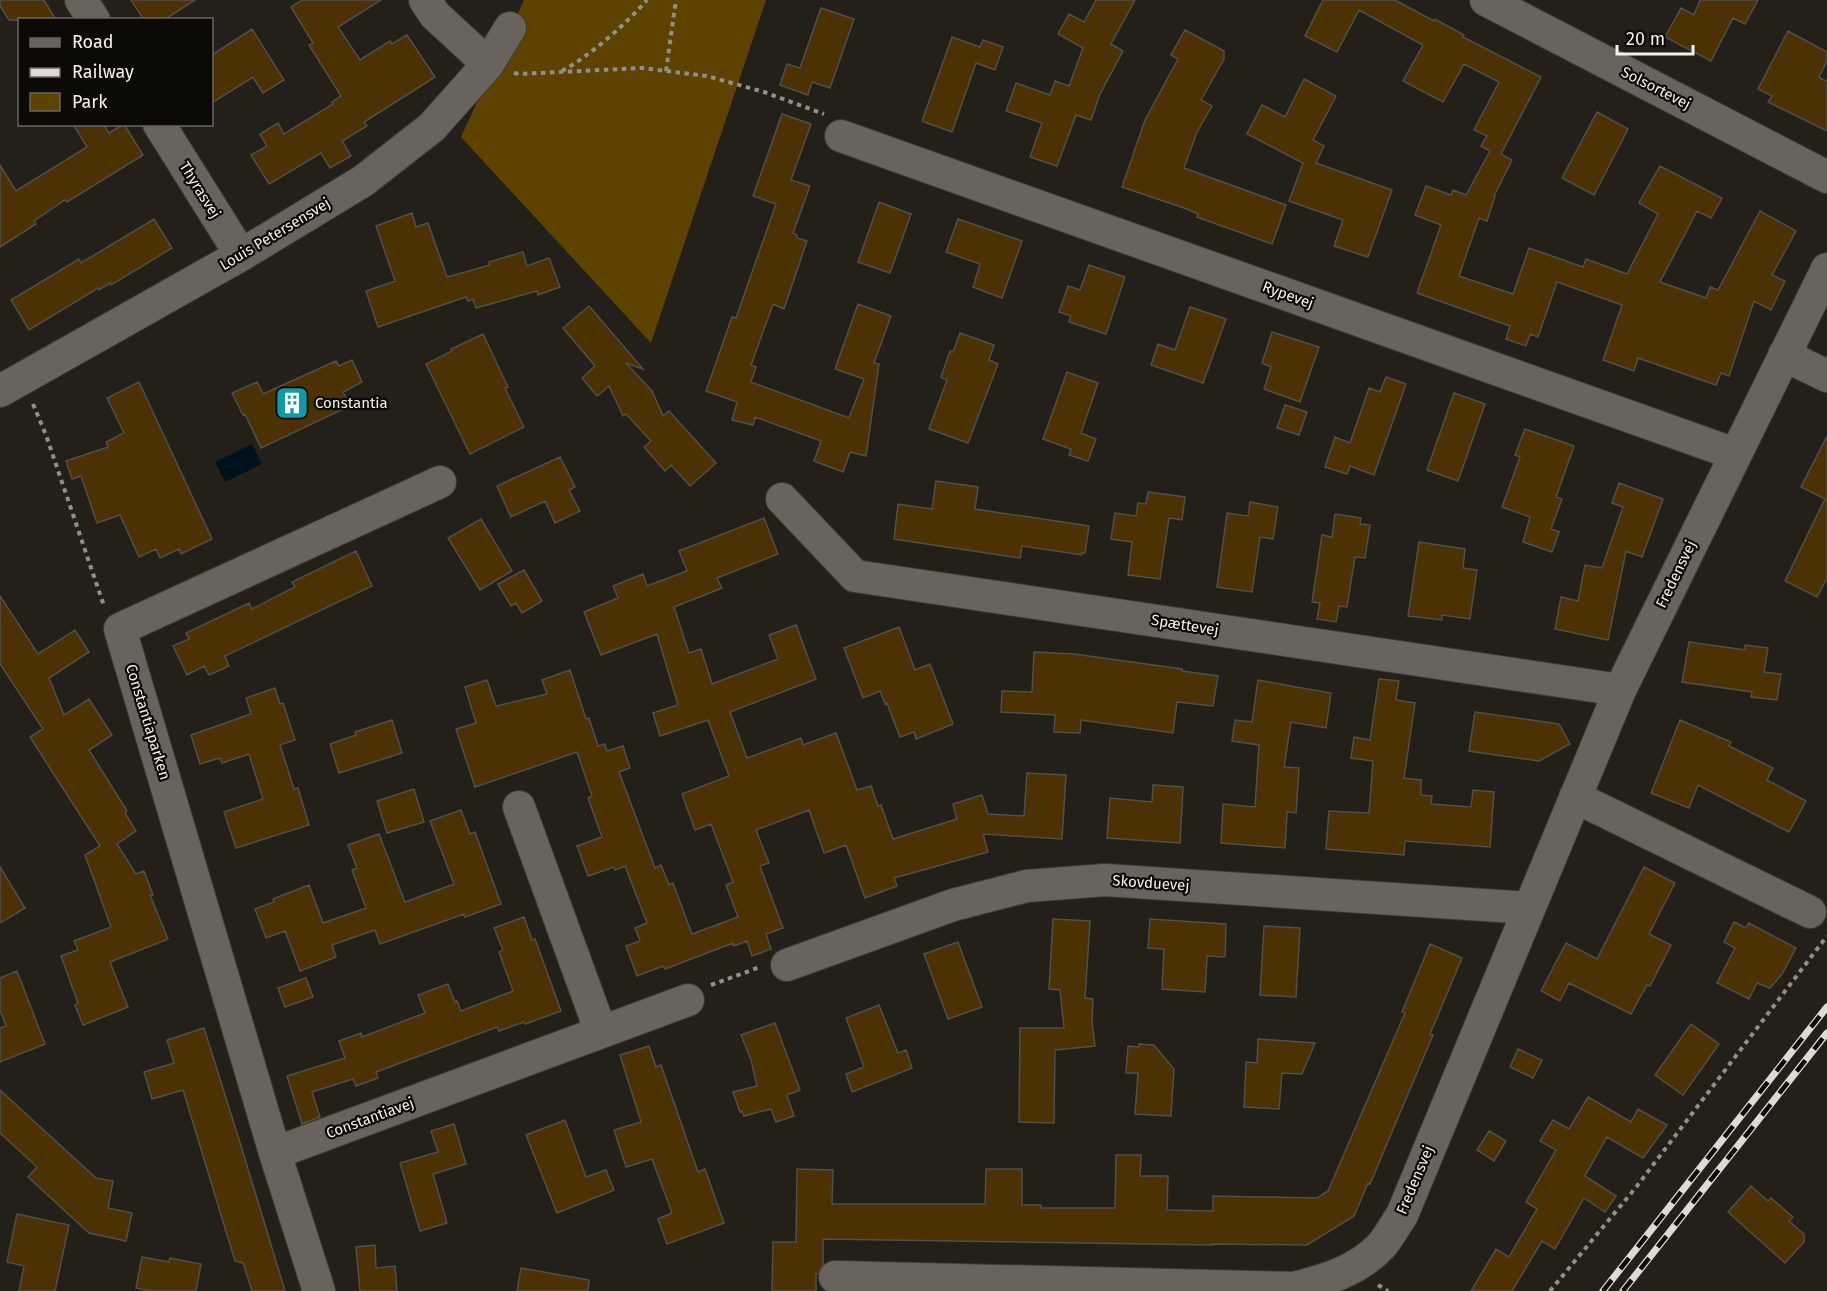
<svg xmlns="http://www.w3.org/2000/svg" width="1827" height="1291" font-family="'Fira Sans',sans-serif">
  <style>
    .green { fill: #5e4200 }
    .water { fill: #00131c }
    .building { fill: #4c3105; stroke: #524e48; stroke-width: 1.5 }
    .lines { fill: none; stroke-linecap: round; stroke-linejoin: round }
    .minor-casing { stroke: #3f3c38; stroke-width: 34 }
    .path { stroke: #928f8a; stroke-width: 4; stroke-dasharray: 4.5 4.5; stroke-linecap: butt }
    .minor { stroke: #68645d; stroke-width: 32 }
    .rail-casing { stroke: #dedbd7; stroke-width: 7 }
    .rail { stroke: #0b0a07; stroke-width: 4.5; stroke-dasharray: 14; stroke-linecap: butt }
    .labels { text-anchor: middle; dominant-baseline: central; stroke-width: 4.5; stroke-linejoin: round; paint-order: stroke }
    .street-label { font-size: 15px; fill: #f4f1ed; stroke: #0b0a07 }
    .poi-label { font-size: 15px; fill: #f4f1ed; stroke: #0b0a07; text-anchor: start }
  </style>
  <rect width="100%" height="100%" fill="#23201a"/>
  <path class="green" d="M524 0H766L651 343 461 137Z"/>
  <path class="water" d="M252 444 262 464 225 482 215 462Z"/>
  <path class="building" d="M0 0H44L56 20H9L0 6Z
    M131 0H195L164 20H144Z
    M302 0H381L338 27 360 60 390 41 392 44 407 35 435 77 364 122 367 126 342 141 351 156 330 168 321 153 269 184 251 155 267 146 260 134 278 123 284 134 333 104 332 102 341 96 309 45 313 43 291 7Z
    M1096 0H1135L1111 44 1123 51 1100 94 1091 120 1076 115 1057 166 1030 157 1042 123 1006 111 1016 83 1050 95 1055 81 1069 86 1083 48 1058 34 1069 14 1084 22Z
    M1323 0H1395L1434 21 1435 19 1464 35 1463 37 1541 77 1501 154 1512 160 1494 196H1495L1487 221 1479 218 1459 276 1513 294 1529 248 1583 267 1586 259 1627 274 1658 214 1639 203 1660 166 1722 198 1711 218 1697 211 1660 282 1706 298 1710 287 1718 290 1760 211 1796 231 1772 275 1785 281 1771 310 1754 301 1729 376 1721 373 1716 385 1638 358 1634 371 1603 360 1622 305 1557 282 1538 337 1530 334 1526 346 1506 339 1510 326 1417 293 1441 225 1415 215 1426 186 1451 195 1453 190 1466 195 1490 151 1481 146 1487 136 1474 130 1499 82 1464 64 1443 102 1403 81 1423 45 1359 10 1337 52 1305 36Z
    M1700 0H1758L1745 24 1733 18 1711 61 1665 37 1681 8 1694 15Z
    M821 8 854 19 830 88 812 82 808 95 780 85 787 64 800 68Z
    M252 29 284 80 263 93 253 77 212 103V55Z
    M1185 30 1224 51V59L1201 100 1212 106 1197 132 1184 168 1286 205 1272 244 1197 217 1198 214 1187 209 1122 187 1145 120 1178 59 1171 55Z
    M1788 31 1827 52V61L1819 77 1827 82V131L1768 102 1772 96 1758 89Z
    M952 37 980 47 983 40 1003 47 995 70 976 63 952 132 922 121Z
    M1304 79 1336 96 1313 140 1324 146 1316 163 1392 190 1368 257 1334 246 1343 220 1289 201 1303 163 1247 134 1262 105 1285 117Z
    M1597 112 1628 129 1594 195 1562 178Z
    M782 114 811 124 791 180 810 186 793 233 797 235V238L807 241 784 309 773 304 772 307 751 365 756 367 751 382 849 418 864 379 835 369 858 304 891 316 874 363 879 364 866 456 850 452 843 472 814 461 821 441 755 417 753 425 732 420 737 402 706 391 732 317 736 318 776 204 753 196Z
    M73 124H103L109 133 124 124 143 155 67 202 65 200 34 221 36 224 0 247V165L16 191 87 147Z
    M879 202 911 214 890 273 858 262Z
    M412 213 416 227 428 223 447 277 490 265 489 262 523 252 527 266 549 258 560 287 538 295 537 291 476 308 473 299 468 301 466 297 378 327 366 291 395 281 376 226Z
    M154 219 172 248 111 285 110 283 99 290 98 288 29 330 11 300 79 259 81 263Z
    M958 219 1022 241 1002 298 973 287 980 264 946 252Z
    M1089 265 1125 277 1106 334 1069 322 1071 316 1059 312 1068 286 1080 290Z
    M589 306 643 369 626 363 652 391 663 416 669 411 716 463 690 486 671 465 665 471 644 447 651 441 626 414 623 416 609 386 597 396 582 378 595 366 563 328Z
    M1190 307 1226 319 1203 383 1151 365 1158 344 1175 350Z
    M1272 332 1319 347 1300 402 1264 389 1271 367 1262 363Z
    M960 333 994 345 989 360 998 364 968 443 929 429 947 380 941 377 950 351 953 352Z
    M483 334 508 387 505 388 524 427 470 454 426 364 452 351 451 349Z
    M352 360 362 382 343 392 350 406 261 448 245 414 243 415 232 393 257 382 263 394 336 361 339 366Z
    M1067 372 1098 383 1081 433 1096 439 1088 461 1069 455 1071 449 1043 439Z
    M1386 377 1406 384 1374 475 1350 466 1347 474 1325 467 1335 437 1350 443 1369 388 1380 392Z
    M139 382 212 539 181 554 179 549 160 558 156 549 139 557 120 515 97 523 81 476 72 479 66 461 108 447 106 442 124 433 107 398Z
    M1454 393 1485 404 1458 481 1427 470Z
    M1285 405 1307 412 1299 435 1277 428Z
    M1525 429 1574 446 1556 497 1562 499 1551 529 1559 532 1552 552 1523 542 1530 517 1502 507 1520 457 1515 455Z
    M1827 436V578L1817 597 1785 581 1825 499 1801 487Z
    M560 457 575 487 569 490 580 511 555 523 545 501 511 517 497 486Z
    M936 481 978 487 975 509 1089 526 1085 553H1082V555L1022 546 1020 558 894 539 898 504 932 509Z
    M1619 483 1663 499 1642 557 1626 551 1608 640 1555 629 1561 597 1578 601 1585 565 1602 568 1623 507 1612 503Z
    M1148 492 1185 497 1182 520 1169 518 1160 579 1128 575 1132 542 1111 539 1115 513 1136 516 1138 503 1146 504Z
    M1250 502 1278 507 1273 539 1260 537 1252 592 1217 587 1227 513 1248 516Z
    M1335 514 1361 518 1360 524 1370 525 1365 558 1355 557 1347 607 1339 606 1336 622 1317 619 1320 603 1312 602 1322 535 1332 537Z
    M764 518 778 554 717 578 722 588 674 607 689 653 701 649 712 684 778 659 769 635 796 625 816 679 730 712 747 758 801 738 803 745 836 733 857 790 871 786 878 806 881 805 893 839 957 819 953 804 982 795 988 814 1024 816 1027 773 1066 775 1062 839 983 834 988 852 894 878 897 886 865 898 846 845 824 853 809 810 756 830 769 863 760 866 783 928 766 934 771 949 752 956 747 941 734 946 733 943 665 969 663 966 637 976 626 946 640 941 635 928 647 923 625 866 615 870 614 867 588 876 577 846 602 837 588 798 592 796 577 752 475 787 456 729 476 723 465 687 487 680 496 706 547 694 542 680 570 670 586 719 589 718 598 746 605 744 607 751 623 746 630 768 619 772 655 868 661 865 669 885 673 883 692 934 738 917 726 885 733 882 711 824 695 830 682 794 729 776 708 720 660 736 653 713 678 705 657 634 601 655 584 612 618 598 613 586 643 574 647 586 687 571 679 551Z
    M481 519 512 571 480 590 448 538Z
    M1419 542 1465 549 1463 568 1477 570 1470 619 1442 615V620L1408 616Z
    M356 551 372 586 225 656 229 666 209 675 204 666 187 675 173 646 189 639 186 633 249 603 252 609 295 587 292 582Z
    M524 570 542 601 522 613 516 603 511 606 498 584Z
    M0 596 38 654 75 630 89 652 49 678 64 715 89 699 112 735 89 750 127 811 125 813 136 831 117 844 136 874 144 871 153 895H150L168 939 110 962 128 1007 83 1025 75 1005 78 1003 61 956 78 950 74 941 111 927 85 855 100 846 30 737 43 729 0 664Z
    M899 627 915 670 930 664 953 724 916 739 914 732 900 737 887 703 885 704 880 691 863 698 844 648Z
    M1689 642 1745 650V645L1768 648 1764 672 1781 674 1777 700 1751 697 1752 692 1682 682Z
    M1034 652 1074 654 1182 669V671L1218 676 1213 706 1177 702 1173 733 1081 720 1080 733 1054 732 1055 715 1001 712 1002 691 1032 692Z
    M1379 679 1399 681 1396 700 1415 703 1404 778 1421 780V795L1432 796 1431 804 1471 807 1473 790 1494 792 1490 847 1405 841 1404 855 1326 849 1329 811 1369 813 1373 761 1351 758 1354 737 1370 740Z
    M1258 680 1331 693 1326 728 1291 722 1284 767 1299 768 1296 813 1287 812 1285 848 1221 843 1223 804 1255 807 1259 745 1232 741 1235 720 1252 722Z
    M275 688 280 704 283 703 295 740 280 745 294 789 298 788 309 825 236 848 224 812 263 799 249 754 222 763 220 758 200 764 191 735 251 714 246 698Z
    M1475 712 1559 724 1570 744 1539 761 1469 751Z
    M392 720 402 753 339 773 330 744 356 735 355 732Z
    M1680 720 1731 742 1729 746 1773 768 1767 780 1806 801 1789 832 1698 785 1689 808 1651 793Z
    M1153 785 1183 787 1180 843 1107 838 1110 798 1152 802Z
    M414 789 424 822 387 833 377 801Z
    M461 810 470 834 475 832 501 904 465 917 464 914 380 944 375 930 332 945 336 957 300 971 285 931 266 938 255 909 274 902 273 899 309 885 323 923 366 908 352 870 357 868 348 845 379 834 405 902 454 884 430 821Z
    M0 867 25 908 0 923Z
    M1644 867 1675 883 1649 934 1671 945 1650 986 1647 985 1631 1014 1569 983 1560 1001 1541 991 1566 943 1597 959Z
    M524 917 532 940 535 939 561 1011 525 1024 524 1022 499 1031 497 1027 376 1072 378 1078 356 1086 353 1079 312 1092 320 1117 302 1124 287 1076 345 1058 339 1041 361 1033 362 1037 425 1013 418 995 448 984 455 1002 457 1001 461 1011 513 991 499 952 503 950 494 928Z
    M1053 919 1090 921 1085 998 1093 999 1092 1022 1095 1046 1055 1050 1054 1123 1019 1122 1020 1028H1064L1060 990 1049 989Z
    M1150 919 1226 924 1225 957 1207 956 1205 992 1162 989 1164 949 1148 948Z
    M1734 922 1746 928 1749 923 1796 948 1782 974 1770 988 1757 983 1749 999 1717 983 1735 948 1724 942Z
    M1264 926 1300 928 1296 997 1260 995Z
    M958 942 982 1007 948 1019 924 954Z
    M1430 944 1462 958 1430 1034 1433 1035 1370 1184 1368 1183 1354 1216 1307 1245 1213 1244V1245L823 1239V1265L818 1274H816V1291H772L773 1242H796L797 1169 833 1170 832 1204H985L986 1169H1022V1205H1041V1208H1115L1116 1155H1141L1140 1176H1168L1167 1210 1213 1211V1196L1317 1198 1328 1191 1405 1013 1402 1012Z
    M17 971 45 1044 0 1062V1028L6 1026 0 1010V978Z
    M306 978 313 997 285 1007 278 988Z
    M879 1005 898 1053 906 1050 912 1068 852 1092 846 1074 864 1067 846 1018Z
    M775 1023 800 1090 787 1095 794 1116 776 1122 771 1109 744 1116 742 1111 740 1112 733 1092 757 1086 751 1060 741 1035Z
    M1691 1024 1719 1044 1683 1095 1655 1075Z
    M204 1028 242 1149 285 1291H252L243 1263 235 1261 183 1090 152 1099 144 1072 174 1063 167 1040Z
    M1258 1039 1315 1043 1302 1074 1282 1073 1279 1109 1244 1107 1246 1062 1257 1063Z
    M1139 1044 1154 1045 1174 1069 1171 1116 1135 1114 1138 1073H1126L1128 1046 1139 1047Z
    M649 1046 656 1067 661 1065 698 1172 705 1169 724 1223 667 1244 658 1219 672 1213 652 1159 626 1167 614 1130 641 1122 620 1055Z
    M1518 1049 1542 1060 1533 1078 1510 1067Z
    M0 1090 96 1178 113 1181 108 1208 132 1213 126 1241 89 1233 28 1177 37 1167 0 1133Z
    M1588 1097 1631 1122 1638 1109 1667 1125 1643 1158 1607 1137 1585 1176 1616 1196 1605 1212 1584 1198 1555 1249 1542 1241 1512 1291H1471L1496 1249 1509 1257 1537 1209 1526 1202 1556 1150 1540 1141 1553 1120 1569 1129Z
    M565 1120 586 1177 606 1170 614 1190 557 1213 526 1135Z
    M454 1124 466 1164 433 1174 447 1223 420 1231 400 1163 438 1152 431 1131Z
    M1489 1131 1506 1141 1494 1161 1477 1150Z
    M1751 1186 1768 1201 1771 1198 1793 1217 1789 1221 1804 1234V1242L1785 1263 1728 1212Z
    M17 1214 69 1225 55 1291H19L24 1266 7 1262Z
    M375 1245 376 1268 395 1266 397 1291H360L356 1247Z
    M142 1257 169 1262 170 1258 201 1264 196 1291H151L136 1288Z
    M521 1268 589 1280 588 1291H517Z"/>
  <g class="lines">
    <g class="minor-casing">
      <path id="minor" d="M81 0 94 20
        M425 0 435 15 488 64
        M1486 0 1827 177
        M159 124 241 255
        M841 136 1735 454
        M1784 355 1827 376
        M0 391 241 255 363 181 432 127 488 64 510 28
        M782 499 855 576 1620 690
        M1575 797 1810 912
        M519 807 601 1032
        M787 965 953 905 1027 886 1105 880 1529 908
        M275 1153 120 629 440 482
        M835 1277 1294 1288C1326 1280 1357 1271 1381 1246 1389 1237 1395 1225 1402 1215L1620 690 1827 269
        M319 1291 275 1153 688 1000"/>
    </g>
    <path class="path" d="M562 71C591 55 625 25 647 0
      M666 71 676 0
      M514 73 519 74 642 68 707 76 764 92 824 114
      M33 404 46 435 104 606
      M711 985 760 967
      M1378 1285 1388 1291
      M1550 1291 1637 1186 1827 936"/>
    <use href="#minor" class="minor"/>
    <g class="rail-casing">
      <path id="rail" d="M1603 1291 1827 1007
        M1623 1291 1827 1033"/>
    </g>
    <use href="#rail" class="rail"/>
  </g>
  <defs>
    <g id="building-square" transform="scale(1.725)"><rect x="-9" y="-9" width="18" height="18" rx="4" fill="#0f9aa8" stroke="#0b0a07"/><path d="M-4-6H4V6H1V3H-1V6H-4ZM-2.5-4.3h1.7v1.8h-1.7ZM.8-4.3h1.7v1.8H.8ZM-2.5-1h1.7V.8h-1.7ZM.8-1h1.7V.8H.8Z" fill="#fff"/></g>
  </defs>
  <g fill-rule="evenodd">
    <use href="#building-square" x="292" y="403"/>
  </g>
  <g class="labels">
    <g class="street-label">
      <text transform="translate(1656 88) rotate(27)">Solsortevej</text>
      <text transform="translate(200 190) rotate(58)">Thyrasvej</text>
      <text transform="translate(275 234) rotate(-31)">Louis Petersensvej</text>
      <text transform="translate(1288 295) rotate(20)">Rypevej</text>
      <text transform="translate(1676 574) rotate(-64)">Fredensvej</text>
      <text transform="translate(1185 625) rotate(9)">Spættevej</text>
      <text transform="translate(148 722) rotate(73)">Constantiaparken</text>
      <text transform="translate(1151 883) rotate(4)">Skovduevej</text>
      <text transform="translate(370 1118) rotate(-20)">Constantiavej</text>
      <text transform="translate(1415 1180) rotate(-67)">Fredensvej</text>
    </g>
    <g class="poi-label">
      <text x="315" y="403">Constantia</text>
    </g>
  </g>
  <rect x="18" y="18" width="195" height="108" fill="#0b0a07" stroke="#686663" stroke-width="1.5"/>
  <rect x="30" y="38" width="30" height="9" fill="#68645d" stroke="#686663" stroke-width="1.5"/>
  <text x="72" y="48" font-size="18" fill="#f4f1ed">Road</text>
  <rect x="30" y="68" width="30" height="9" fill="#dedbd7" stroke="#686663" stroke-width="1.5"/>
  <text x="72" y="78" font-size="18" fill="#f4f1ed">Railway</text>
  <rect x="30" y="93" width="30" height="18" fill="#5e4200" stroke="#686663" stroke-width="1.5"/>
  <text x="72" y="108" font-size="18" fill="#f4f1ed">Park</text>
  <path d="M1617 45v9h76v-9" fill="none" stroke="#f4f1ed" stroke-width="3"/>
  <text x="1626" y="45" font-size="18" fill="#f4f1ed" stroke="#0b0a07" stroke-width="4.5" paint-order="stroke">20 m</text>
</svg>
